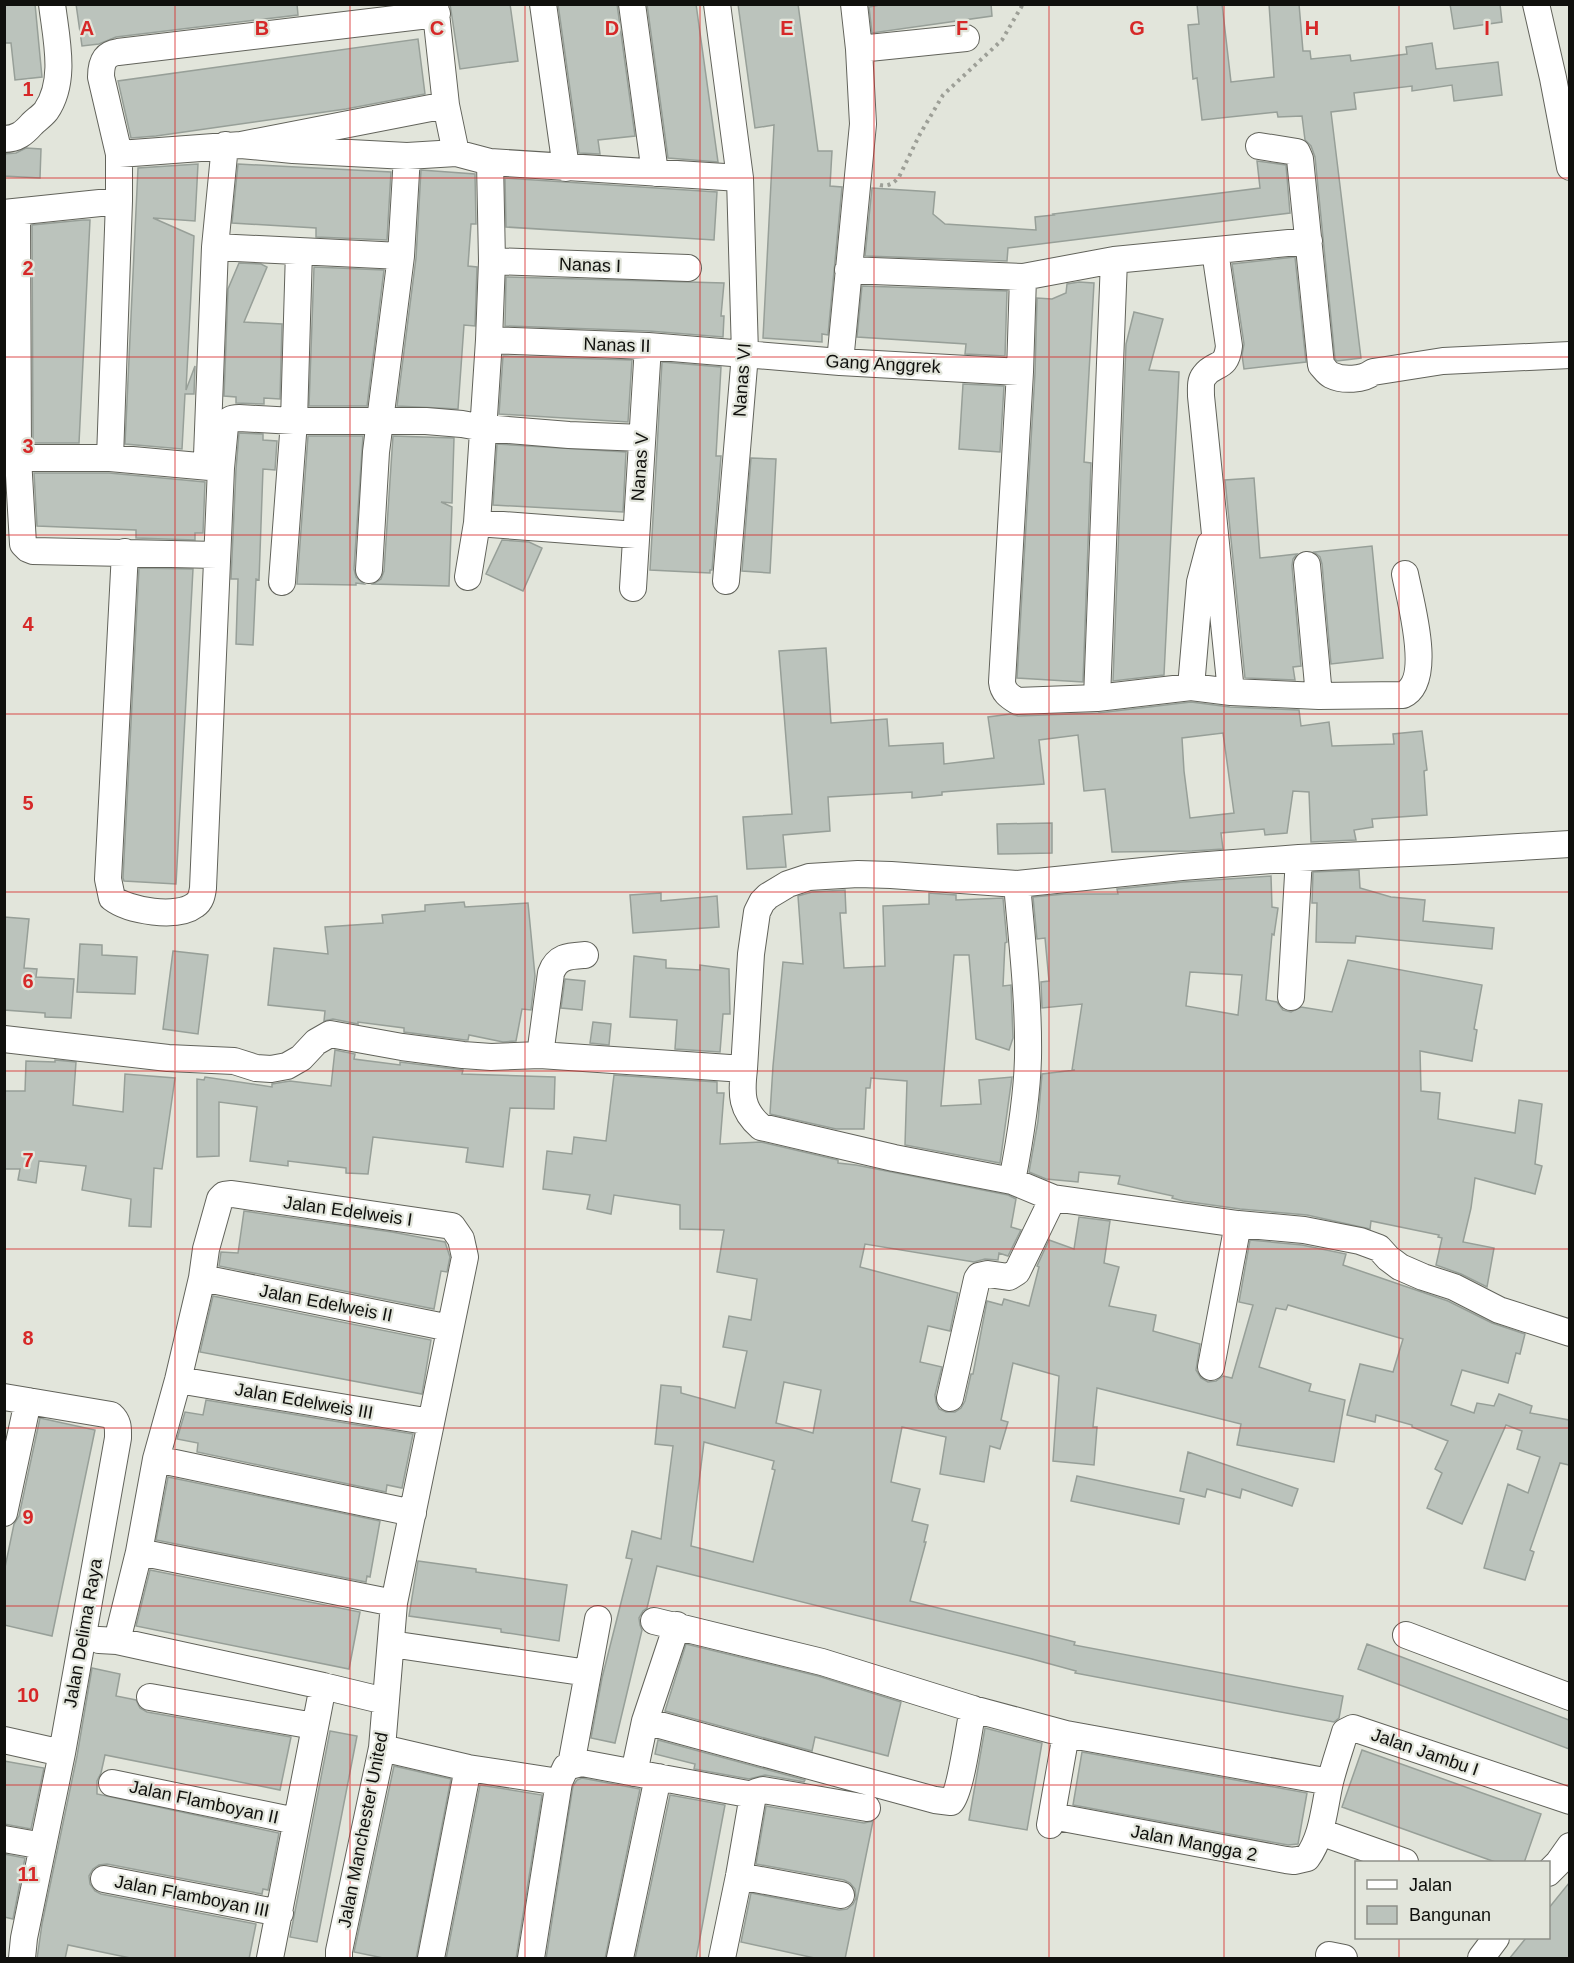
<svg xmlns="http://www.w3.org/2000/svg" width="1574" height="1963" font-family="Arial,sans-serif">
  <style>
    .building { fill: #bbc3bc; stroke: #979f98; stroke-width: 1.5; fill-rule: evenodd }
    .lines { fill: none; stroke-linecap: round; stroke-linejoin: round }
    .minor-casing { stroke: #62635b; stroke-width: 28 }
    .path { stroke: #9d9f97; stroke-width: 4; stroke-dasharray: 3 4.5; stroke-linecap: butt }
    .minor { stroke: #fff; stroke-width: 26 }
    .grid { fill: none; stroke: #d62828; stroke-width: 1.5; stroke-opacity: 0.55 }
    .labels { text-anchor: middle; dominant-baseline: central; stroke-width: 4.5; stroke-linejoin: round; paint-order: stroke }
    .street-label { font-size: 18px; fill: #10100d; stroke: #e2e5db }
    .grid-label { font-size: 20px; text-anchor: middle; font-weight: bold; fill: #d62828; stroke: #e2e5db; stroke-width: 4.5; stroke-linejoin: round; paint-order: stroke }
  </style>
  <rect width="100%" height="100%" fill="#e2e5db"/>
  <path class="building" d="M4 4H35L42 77 15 80 11 43H4Z
    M76 4H297L298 15 116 37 99 44 82 46Z
    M450 4H510L518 61 460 69Z
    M558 4H617L635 136 598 140 600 154 579 153Z
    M647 4H696L718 162 668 158Z
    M738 4H798L818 151H832L830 186 842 187 828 335 822 334V342L763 338 774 125 755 128Z
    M885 4H991L992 16 872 33 869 7Z
    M1197 4H1222L1231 82 1274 77 1269 4H1299L1303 51H1310L1311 59 1350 55 1351 61 1407 54 1406 47 1432 43 1436 69 1498 62 1502 95 1454 101 1452 85 1412 91V86L1354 93 1356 109 1331 112 1361 358 1337 361 1335 359 1315 157 1311 146 1305 140 1302 116 1278 117 1277 112 1202 120 1197 78 1193 79 1188 25 1199 24Z
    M1450 4H1500L1502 22 1454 29Z
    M418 39 425 94 346 109 156 136 131 138 118 81Z
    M26 148 41 149 40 178 4 176V154L16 153Z
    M1257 161 1286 165 1290 213 1008 248 1007 261 865 256 872 188 935 192 933 214 945 224 1036 230 1035 217 1054 215 1053 214 1260 188Z
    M198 164 195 221 153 218 194 236 186 390 195 366 194 394H185L182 449 125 444 138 168Z
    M238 164 391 172 387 240 316 237V228L232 223Z
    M421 170 475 174 476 224H471L468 266 477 267 475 326 464 325 458 409 397 406 416 258Z
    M505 178 717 192 714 240 506 227Z
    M83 220H90L79 443H33L32 225Z
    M1295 257 1306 362 1244 369 1242 355 1244 344 1232 264Z
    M239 263 261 264 267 267 244 322 282 324 280 399 264 398V404L236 403V397L224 396 228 289Z
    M314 267 384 270 367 406H309Z
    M506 277 724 283 721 316H724L723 337 649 331 505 326Z
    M1079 282 1094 283 1084 462 1091 463 1083 682 1017 678 1035 373 1037 298 1052 299 1066 293 1067 284Z
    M862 286 1007 291 1005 356 965 354 966 344 857 337Z
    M1134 312 1163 319 1149 370 1179 372 1164 675 1113 681 1126 344Z
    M503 356 632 360 628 422 499 414Z
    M662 362 721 367 716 456H721L712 570H710V573L650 570Z
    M963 384 1004 386 1000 452 959 449Z
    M239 433 263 434V440L277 441 275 470 263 469 259 580 256 579 253 645 236 644 238 579H231L236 469Z
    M308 436H363L354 569 356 577 364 584 356 583V585L297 584Z
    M393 436 454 438 452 503 441 502 452 507 449 586 373 584 381 579 384 571Z
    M497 444 626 452 623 512 493 505Z
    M751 458 776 459 770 573 742 571Z
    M34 473H109L205 482 203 533H195V540L136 538V530L37 526Z
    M1254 478 1260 558 1297 554 1293 559 1292 566 1301 666 1293 667 1295 680 1245 678 1225 480Z
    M502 540 529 542 542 548 523 591 486 574Z
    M1372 546 1383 658 1331 664 1322 564 1320 557 1314 552Z
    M139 568 193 569 176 884 124 881 123 878Z
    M826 648 831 723 887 719 889 746 943 743 944 764 994 758 988 717 1011 714 1018 716 1098 713 1191 702 1230 707 1299 710 1301 726 1329 722 1332 746 1394 744 1393 734 1422 731 1427 770 1424 771 1427 815 1372 819 1373 827 1354 830 1356 840 1311 842 1309 792 1293 791 1287 833 1265 835 1264 829 1221 833 1223 849 1192 851 1112 852 1105 789 1084 791 1078 735 1039 740 1044 784 942 792V795L912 798V792L828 797 830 831 783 835 786 867 747 869 743 817 792 814 779 651ZM1223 733 1234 813 1190 818 1184 771 1182 738Z
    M1052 823V853L998 854 997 824Z
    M1359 870 1360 888 1391 897 1425 900 1423 921 1494 928 1492 949 1356 936 1355 943 1316 942 1317 903H1312L1313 872Z
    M1271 876 1272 907 1278 908 1274 935 1272 934 1266 1000 1277 1002 1283 1010 1291 1012 1301 1007 1332 1012 1348 960 1482 985 1474 1029 1477 1030 1472 1061 1420 1051 1421 1091 1440 1093 1438 1119 1515 1133 1519 1100 1542 1104 1535 1164 1542 1166 1535 1194 1475 1178 1471 1208 1463 1242 1494 1248 1487 1287 1461 1274 1436 1265 1442 1238 1438 1237 1439 1235 1371 1221 1370 1229 1307 1215 1240 1209 1183 1201 1172 1198 1173 1196 1118 1184 1120 1176 1079 1172 1078 1182 1046 1179 1029 1172 1038 1121 1042 1074 1075 1070H1072L1082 1004 1042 1008 1041 982 1049 981 1045 938 1037 939 1033 897 1065 894H1118L1117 889 1183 882ZM1190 972 1242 975 1238 1015 1186 1006Z
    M845 890 846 913H840L844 968 885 966 883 906 929 904V893L956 895V900L1003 898 1007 942 1005 943 1003 986 1011 985 1013 1038 1009 1050 976 1039 969 955H954L941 1106 981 1104 979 1080 1012 1077 1000 1163 905 1145 907 1081 871 1078 870 1088H866L864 1129H836L770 1114 773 1066 783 962 803 964 798 896 812 892Z
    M661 893V901L717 896 719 927 633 933 630 895Z
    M464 902 465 907 528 903 535 976 531 1010 522 1009 516 1041 503 1042 469 1035 468 1040H465L404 1032V1028L358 1022V1024L333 1019 324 1021 325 1011 268 1005 274 948 328 954 325 927 383 923 382 915 425 911V905Z
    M4 917 29 919 24 968 37 969 36 977 74 979 71 1018 45 1017V1013L4 1010Z
    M80 944 102 945V955L137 957 135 994 77 992Z
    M173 951 208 955 198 1034 163 1029Z
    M634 956 666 960V968L700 970V965L729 969 730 1014H723L720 1052 675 1049 677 1020 630 1017Z
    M565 979 585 981 582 1010 561 1008Z
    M593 1022 611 1024 609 1045 590 1043Z
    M335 1050 355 1054 354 1059 400 1065V1062L463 1070 462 1074 555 1077 554 1109 510 1108 503 1167 466 1162 468 1148 373 1137 368 1174 346 1173V1168L288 1161V1166L250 1161 257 1107 219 1102V1156L197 1157V1079L204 1080 205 1077 272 1087V1084L290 1081 331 1086Z
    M55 1060 76 1062 73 1105 123 1112 125 1074 175 1078 162 1169 154 1168 151 1227 129 1226 131 1199 82 1190 86 1166 39 1161 36 1183 18 1180 20 1169H4V1091H25L26 1061 55 1062Z
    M614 1075 717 1082V1093H724L720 1144 761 1142 838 1160V1163L856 1165 1008 1195 1016 1199 1011 1227 1021 1230 1008 1256 999 1253 998 1260 985 1259 974 1262 865 1244 860 1267 958 1293 950 1331 928 1326 920 1362 942 1367 935 1395 936 1402 939 1409 946 1412H955L961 1408 965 1401 971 1374H973L987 1301 1002 1305 1004 1299 1029 1306 1039 1267 1037 1266 1049 1240 1074 1249 1079 1217 1110 1221 1104 1263 1119 1267 1109 1306 1156 1315 1153 1331 1200 1344 1196 1370 1201 1378 1208 1382 1216 1381 1223 1376 1232 1378 1253 1305 1239 1302 1250 1240 1302 1245 1346 1254 1343 1265 1448 1301 1492 1323 1525 1334 1520 1354 1516 1353 1508 1383 1462 1370 1451 1405 1474 1413 1477 1403 1494 1406 1499 1394 1532 1406 1530 1413 1569 1420V1465L1560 1463 1530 1550 1534 1552 1525 1580 1484 1568 1508 1484 1528 1493 1540 1457 1517 1449 1522 1431 1506 1425 1462 1524 1427 1508 1442 1473 1435 1469 1448 1441 1412 1427V1425L1376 1415 1375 1422 1347 1415 1360 1364 1393 1372 1403 1339 1288 1305 1286 1310 1276 1308 1259 1367 1311 1384 1309 1391 1345 1400 1334 1462 1237 1445 1241 1424 1097 1388 1093 1427H1097L1094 1465 1053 1461 1059 1376 1013 1363 1001 1420 1008 1422 1000 1449 990 1446 984 1482 940 1474 946 1437 902 1427 891 1482 920 1489 912 1521 928 1525 924 1542H926L910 1601 1075 1642 1074 1645 1343 1696 1339 1718 1334 1722 1075 1673 1076 1671 1032 1659 657 1566 647 1608 643 1611 639 1618 640 1625 642 1630 615 1743 591 1738 602 1678 632 1559 626 1558 632 1531 661 1539 673 1446 655 1444 661 1385 681 1387V1393L735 1408 747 1351 723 1347 729 1316 751 1320 757 1279 717 1272 724 1230 680 1229V1205L614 1195 611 1214 587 1209 590 1195 543 1189 547 1151 572 1154 574 1137 606 1141ZM784 1382 821 1390 813 1433 776 1423ZM704 1442 774 1461 772 1469 775 1470 753 1562 691 1546Z
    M244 1211 392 1232 445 1242 450 1257 447 1272 441 1271 434 1309 219 1266 221 1252 238 1253Z
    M213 1296 431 1340 422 1394 200 1352Z
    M206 1400 413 1434 402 1488 387 1485 386 1492 197 1452 198 1443 177 1439 185 1412 203 1415Z
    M40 1418 95 1430 52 1636 4 1625V1572L14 1524 19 1516Z
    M1188 1452 1298 1489 1292 1506 1242 1489 1240 1498 1207 1489 1205 1497 1180 1491Z
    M1077 1476 1184 1499 1179 1524 1071 1501Z
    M168 1477 380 1521 370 1577 367 1576 366 1582 156 1540Z
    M418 1561 476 1569V1572L567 1585 559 1641 501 1632V1629L409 1616Z
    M150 1570 360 1612 349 1669 136 1626Z
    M686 1644 818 1676 901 1702 888 1756 815 1737 812 1751 665 1711Z
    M1367 1644 1569 1720V1749L1358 1669Z
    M92 1668 120 1674 116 1696 136 1700 140 1708 147 1712 291 1737 280 1790 105 1755 101 1773 97 1781V1794L279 1833 268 1890 263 1889 262 1894 107 1864 99 1865 93 1869 89 1876 90 1884 95 1891 101 1894 256 1924 249 1959H135L68 1945 65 1959H37L42 1924 77 1756Z
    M985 1728 1042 1743 1027 1830 969 1820Z
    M330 1731 357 1736 317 1942 290 1937Z
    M658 1740 805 1780 804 1782 765 1775 749 1779 694 1769 695 1764 655 1754Z
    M1362 1750 1541 1814 1524 1863H1498L1342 1807Z
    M1082 1752 1307 1793 1298 1844 1288 1845 1073 1805Z
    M4 1761 44 1768 31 1829 4 1824Z
    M394 1766 451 1779 416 1959H388L354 1952Z
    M582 1778 640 1789 605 1959H546L573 1786 577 1780Z
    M480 1785 542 1795 516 1959H446Z
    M670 1795 725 1805 696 1959H635Z
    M766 1806 864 1823 873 1821 845 1959H819L741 1942 751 1893 839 1910 847 1909 853 1904 856 1898 855 1889 850 1883 844 1880 756 1864Z
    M4 1854 25 1858 13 1919 4 1917Z
    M1569 1883V1959H1509L1526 1938H1548V1909Z"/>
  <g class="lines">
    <g class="minor-casing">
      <path id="minor" d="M435 4 446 105 456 153
        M543 4 566 168
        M632 4 655 173
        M717 4 740 178 745 354 726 581
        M1536 4 1553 78 1570 167
        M859 49 966 38
        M4 139C17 139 24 133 32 124 36 120 42 116 46 111 67 81 56 38 52 4
        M241 145 293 150 407 156 456 153 490 162 740 178
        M1259 146 1297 152 1300 159 1321 365C1324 368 1327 373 1331 375 1343 381 1363 380 1373 372L1443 361 1570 355
        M119 154 241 145 446 105
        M4 213 119 201
        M17 213 18 458 23 544 28 549 33 551 217 555
        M215 247 401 256
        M1215 251 1229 346C1226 371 1215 361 1204 376 1200 381 1201 389 1201 396L1231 692
        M492 261 688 268
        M848 270 1023 277 1114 260 1309 241
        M1023 277 1020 372 1002 682C1003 692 1009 696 1017 701L1097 698 1191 687 1231 692 1319 696 1403 695C1434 681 1410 600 1405 574
        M489 340 648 346 840 362 1020 372
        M840 362 863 124 859 49 854 4
        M207 456 215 247 225 145
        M18 458H110L221 468
        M110 458 119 201V154L101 77C101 63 104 54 118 52L437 14
        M477 523 636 535
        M125 552 108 879 112 898C129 911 177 919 195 905 201 901 202 895 203 888L221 468 225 426C228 419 232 418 239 418L294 421H426L462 424 484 428 569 435 642 438
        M1307 565 1319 696
        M369 570 376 452 401 256 407 156
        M468 577 477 523 489 340 492 261 490 162
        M282 582 294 421 299 251
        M633 588 648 346
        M1191 687 1200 582 1210 544
        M1097 698 1114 260
        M1291 997 1299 858
        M4 1039 168 1058 234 1061 256 1068 271 1069 287 1066 301 1058 316 1042 330 1034 402 1047 463 1055 491 1057 540 1055 744 1069C741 1094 741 1110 761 1127L894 1158 1012 1181 1053 1198 1238 1224 1304 1230 1360 1241 1379 1248 1388 1258 1400 1267 1423 1277 1454 1287 1499 1310 1570 1333
        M540 1055 551 973C557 956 569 956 585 955
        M744 1069 751 954 757 912 762 902 768 896 788 884 809 877 858 874 891 875 1017 884 1182 867 1299 858 1453 851 1570 844
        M1012 1181C1020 1140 1027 1099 1028 1058 1029 1000 1022 942 1017 884
        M202 1278 450 1328
        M1211 1367 1238 1224
        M178 1380 431 1422
        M4 1397 111 1415C119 1422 118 1429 118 1438L62 1753 24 1938 22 1958
        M950 1398 977 1279 979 1276 988 1274 1009 1277 1017 1272 1053 1198
        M156 1459 413 1513
        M4 1513 28 1401
        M139 1552 394 1603
        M654 1621 822 1662 973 1709 1066 1734 1330 1782
        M1406 1635 1570 1697
        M99 1640 117 1641 323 1686 385 1701
        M117 1641 139 1552 156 1459 178 1380 202 1278 206 1249 220 1199 224 1195 232 1194 452 1226 461 1239 465 1257 394 1603 382 1748 339 1951V1958
        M391 1644 588 1673
        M150 1697 314 1726
        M645 1721 935 1800 951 1802C961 1792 969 1727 973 1709
        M4 1740 62 1753
        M382 1748 468 1768 559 1782 566 1767 582 1763 753 1795 739 1876 722 1958
        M571 1765 598 1619
        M634 1773 645 1721 677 1625
        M112 1783 296 1821
        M753 1795 756 1792 763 1790 867 1808
        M1052 1816 1286 1860 1294 1861 1307 1858C1323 1836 1324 1808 1330 1782 1334 1766 1340 1749 1345 1732L1353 1728 1570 1801
        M1050 1825 1066 1734
        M1320 1832 1405 1862
        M4 1839 43 1846
        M1548 1873 1558 1863 1570 1846
        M739 1876 841 1895
        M104 1879 280 1913
        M1329 1955 1344 1958
        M270 1958 323 1686
        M431 1958 468 1768
        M531 1958 559 1782
        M620 1958 658 1777
        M1481 1958 1496 1938"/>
    </g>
    <path class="path" d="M880 185C888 187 894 183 899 177L920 134 943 95 1002 40 1023 4"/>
    <use href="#minor" class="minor"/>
  </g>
  <path class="grid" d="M175 4V1958M350 4V1958M525 4V1958M700 4V1958M874 4V1958M1049 4V1958M1224 4V1958M1399 4V1862M4 178H1570M4 357H1570M4 535H1570M4 714H1570M4 892H1570M4 1071H1570M4 1249H1570M4 1428H1570M4 1606H1570M4 1785H1570M1399 1938V1958"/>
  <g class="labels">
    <g class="street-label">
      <text transform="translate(590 265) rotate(2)">Nanas I</text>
      <text transform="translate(617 345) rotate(2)">Nanas II</text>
      <text transform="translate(883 364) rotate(3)">Gang Anggrek</text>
      <text transform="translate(742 380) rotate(-86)">Nanas VI</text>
      <text transform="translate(640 467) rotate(-86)">Nanas V</text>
      <text transform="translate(348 1211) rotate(8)">Jalan Edelweis I</text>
      <text transform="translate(326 1303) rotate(11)">Jalan Edelweis II</text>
      <text transform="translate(304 1401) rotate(10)">Jalan Edelweis III</text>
      <text transform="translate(83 1633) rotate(-80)">Jalan Delima Raya</text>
      <text transform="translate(1425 1752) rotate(19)">Jalan Jambu I</text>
      <text transform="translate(204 1802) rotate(12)">Jalan Flamboyan II</text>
      <text transform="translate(363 1830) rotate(-79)">Jalan Manchester United</text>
      <text transform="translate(1194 1843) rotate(11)">Jalan Mangga 2</text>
      <text transform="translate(192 1896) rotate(11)">Jalan Flamboyan III</text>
    </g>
  </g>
  <g class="grid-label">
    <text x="87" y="35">A</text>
    <text x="262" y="35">B</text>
    <text x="437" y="35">C</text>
    <text x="612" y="35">D</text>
    <text x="787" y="35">E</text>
    <text x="962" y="35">F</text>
    <text x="1137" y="35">G</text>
    <text x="1312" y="35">H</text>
    <text x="1487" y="35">I</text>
    <text x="28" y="96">1</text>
    <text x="28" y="275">2</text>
    <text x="28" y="453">3</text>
    <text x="28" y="631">4</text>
    <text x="28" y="810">5</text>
    <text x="28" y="988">6</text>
    <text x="28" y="1167">7</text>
    <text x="28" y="1345">8</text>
    <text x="28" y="1524">9</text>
    <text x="28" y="1702">10</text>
    <text x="28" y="1881">11</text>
  </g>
  <rect width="1574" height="1963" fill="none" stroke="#10100d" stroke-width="12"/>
  <rect x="1355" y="1861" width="195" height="78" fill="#e2e5db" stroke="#8e9089" stroke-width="1.5"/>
  <rect x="1367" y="1880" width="30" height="9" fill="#ffffff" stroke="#8e9089" stroke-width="1.5"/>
  <text x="1409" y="1891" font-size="18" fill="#10100d">Jalan</text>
  <rect x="1367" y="1906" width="30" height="18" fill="#bbc3bc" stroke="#8e9089" stroke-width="1.5"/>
  <text x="1409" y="1921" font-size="18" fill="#10100d">Bangunan</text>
</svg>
